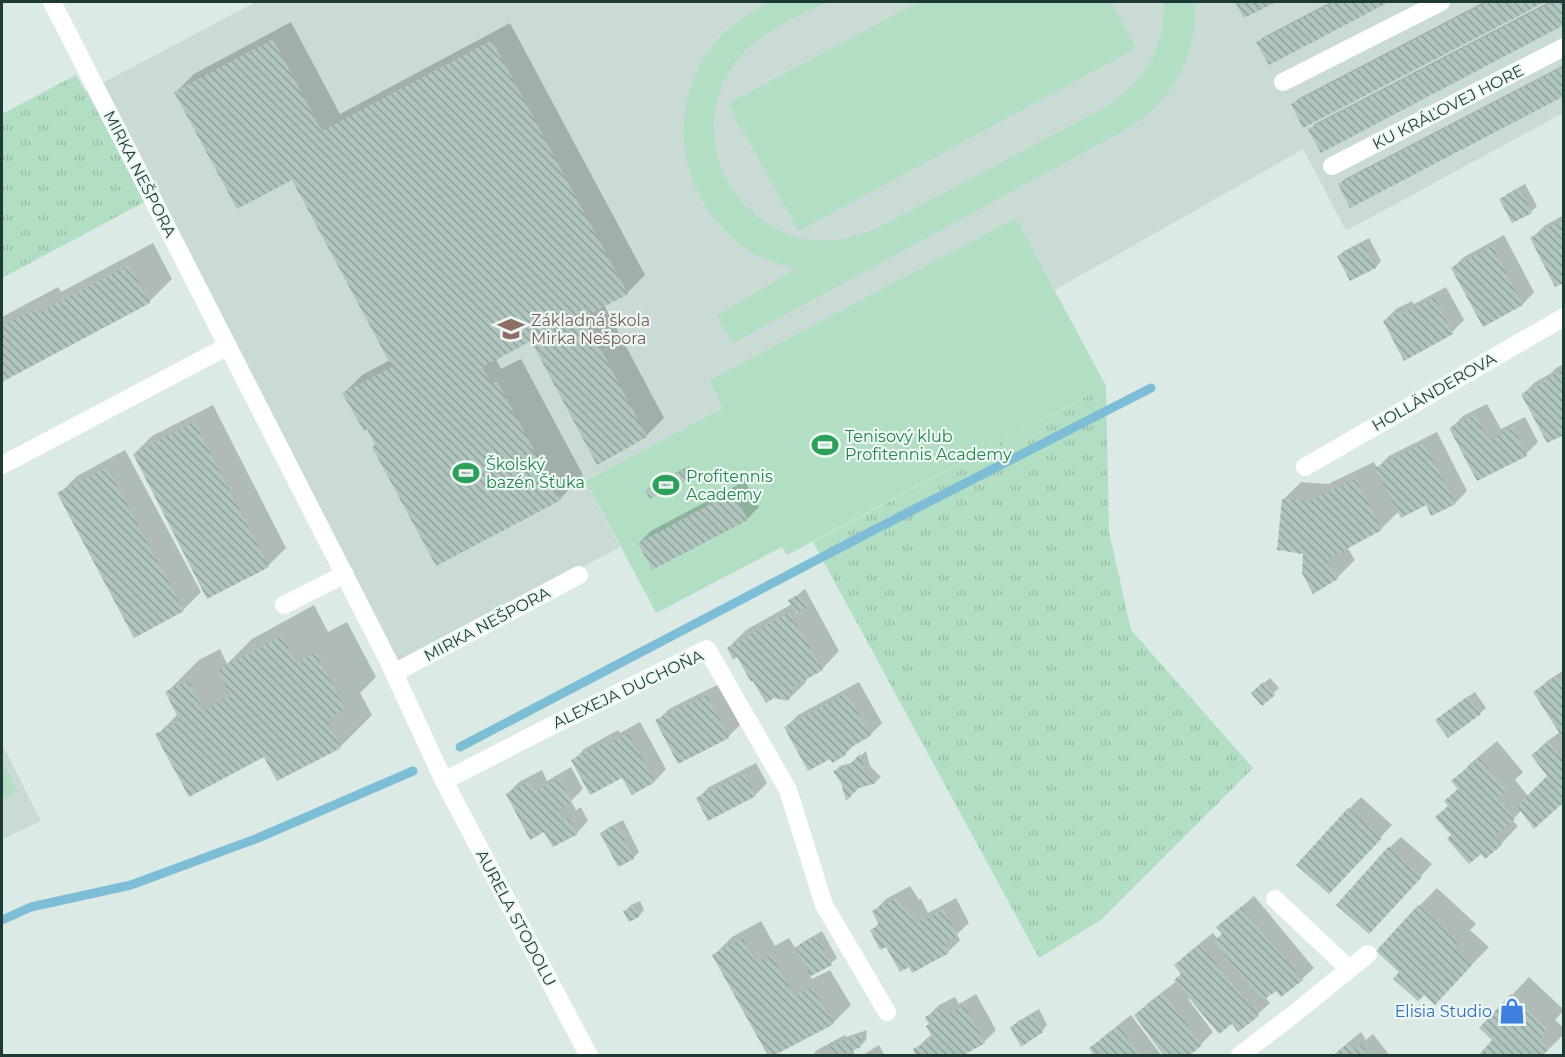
<svg xmlns="http://www.w3.org/2000/svg" width="1565" height="1057" font-family="Montserrat,sans-serif">
  <style>
    .built { fill: #cadad5 }
    .grass { fill: url(#grass-tufts) }
    .park { fill: #b2dec3 }
    .shadow { fill: #0003 }
    .lines { fill: none; stroke-linecap: round; stroke-linejoin: round }
    .stream { stroke: #7dbed6; stroke-width: 9 }
    .building { fill: url(#building-back-hatch) }
    .minor { stroke: #fff; stroke-width: 18 }
    .labels { text-anchor: middle; dominant-baseline: central; stroke-width: 4.5; stroke-linejoin: round; paint-order: stroke }
    .street-label { font-size: 16px; fill: #1d3a36; stroke: #ecf7f3 }
    .education-label { font-size: 16px; fill: #785e54; stroke: #ecf7f3; text-anchor: start }
    .leisure-label { font-size: 16px; fill: #27864d; stroke: #ecf7f3; text-anchor: start }
    .shop-label { font-size: 16px; fill: #366cbe; stroke: #ecf7f3; text-anchor: end }
  </style>
  <defs>
    <pattern id="grass-tufts" width="24" height="20" patternUnits="userSpaceOnUse" patternTransform="scale(1.5)"><rect width="24" height="20" fill="#b2dec3"/><path d="M3 7l-1-3M5 7V3M7 7l1-3M15 17l-1-3M17 17v-4M19 17l1-3" fill="none" stroke="#99bfa8"/></pattern>
    <pattern id="building-back-hatch" width="6" height="6" patternUnits="userSpaceOnUse" patternTransform="scale(1.5)"><rect width="6" height="6" fill="#b1c5bf"/><path d="M-1 5l2 2M0 0l6 6M5-1l2 2" fill="none" stroke="#8fa19c"/></pattern>
  </defs>
  <rect width="100%" height="100%" fill="#dceae5"/>
  <path class="built" d="M256 2H1563V113L1346 231 1303 149 1055 290 1016 218 709 382 723 408 586 481 620 547 392 668 148 200 85 92Z
    M2 744 41 821 2 839Z"/>
  <path class="grass" d="M76 75 148 200 2 278V114Z
    M1106 386 1109 532 1131 630 1253 768 1102 919 1039 958 813 542Z"/>
  <path class="park" d="M771 2H827C799 16 762 31 741 55 685 120 721 220 804 239 829 244 853 238 876 229L1108 106C1147 77 1164 52 1164 2H1195C1197 40 1184 77 1157 105 1150 113 1140 119 1132 126L733 343 717 316 796 269C778 263 758 258 742 246 679 196 665 115 710 49 725 28 749 13 771 2Z
    M919 2H1111L1136 48 799 231 728 104Z
    M1016 218 1106 386 787 555 782 547 656 613 586 481 723 408 709 381Z
    M2 760 17 792 2 800Z"/>
  <path class="shadow" d="M1331 2H1386L1269 63 1258 42 1264 37Z
    M1484 2H1542L1304 126 1293 104 1298 99Z
    M1549 2H1564V23L1310 130 1315 124Z
    M291 22 340 114 510 23 645 275 627 293 604 305 664 418 646 436 532 339 496 359 501 369 521 359 583 475 560 499 377 444 344 393 362 375 390 360 293 178 176 92 194 74Z
    M1564 65V95L1339 184 1345 179Z
    M1525 184 1537 206 1531 212 1501 200 1507 194Z
    M1564 215V281L1532 238 1544 226Z
    M1504 235 1534 292 1523 304 1483 325 1452 268 1464 257Z
    M1369 238 1381 261 1376 267 1350 279 1338 256 1344 251Z
    M153 243 172 279 149 302 2 380V317L58 287 61 292Z
    M1446 287 1464 320 1452 332 1405 359 1384 321 1396 309 1412 301 1414 304Z
    M1564 364V433L1523 394 1535 382 1550 374 1556 368Z
    M1487 404 1501 429 1525 417 1538 442 1526 454 1478 479 1451 428 1463 416Z
    M213 405 286 548 268 566 134 454 152 436Z
    M1437 432 1467 491 1455 503H1426L1399 511 1381 529 1347 547 1355 560 1337 578 1305 553 1283 500 1301 482 1328 484 1374 462 1377 468 1389 456Z
    M125 450 201 592 183 610 59 494 77 476Z
    M689 466 692 473 687 478 651 497 647 490 653 485Z
    M745 481 759 507 747 519 639 543 651 531Z
    M805 589 839 651 822 669 807 677 806 682 788 700 728 648 746 630 792 604 790 601Z
    M314 605 328 632 347 622 376 677 360 693 372 715 340 747 265 755 157 735 178 714 167 692 199 660 220 649 227 664 252 639Z
    M1564 670V800L1522 810 1512 820 1518 826 1501 844 1453 835 1449 805 1446 801 1459 788 1454 781 1471 763 1497 741 1523 772 1515 780 1528 796 1553 772 1533 755 1545 743 1560 732 1535 692 1547 681Z
    M1270 678 1279 688 1262 704 1259 687Z
    M859 682 882 723 870 735 856 743 845 754 786 727 798 715Z
    M719 684 740 725 728 737 657 721 669 709Z
    M1475 692 1486 708 1480 713 1442 715Z
    M640 722 666 769 655 781 632 793 623 776 573 761 584 749 618 730 620 733Z
    M866 751 870 766 881 777 875 782 859 786 843 782 835 771 840 766 854 762Z
    M756 763 767 783 755 795 697 799 709 787Z
    M571 767 583 789 571 801 576 810 581 807 588 821 577 833 545 830 507 794 519 782 542 770 547 781Z
    M1361 797 1392 825 1340 880 1349 809Z
    M623 820 639 852 633 858 618 865 602 833 608 828Z
    M1401 837 1432 864 1381 920 1389 848Z
    M910 886 919 900 921 899 928 913 956 898 969 923 957 934 960 940 948 952 909 965 872 931 880 922 874 911 886 899Z
    M1437 888 1476 924 1470 930 1489 947 1452 985 1401 972 1419 906Z
    M1254 896 1314 968 1302 979 1276 988 1265 997 1270 1003 1258 1014 1238 1030 1232 1022 1191 998 1188 999 1213 1032 1201 1044 1136 1015 1148 1003 1177 981 1183 973 1176 965 1188 953 1213 933 1218 939 1223 933 1218 927Z
    M640 901 644 910 639 916 629 920 625 911 631 905Z
    M761 921 775 946 789 938 796 949 803 942 822 931 837 958 831 963 810 975 812 979 830 970 851 1005 833 1023 714 955 732 937Z
    M1529 977 1564 1010 1555 1020 1564 1028V1034L1542 1056 1494 1040 1512 995Z
    M976 994 996 1030 984 1042 963 1054 964 1056H918L915 1050 927 1038 933 1034 930 1024 927 1017 939 1005 955 997 959 1004Z
    M1039 1009 1047 1025 1042 1031 1012 1027 1017 1022Z
    M1131 1015 1162 1056H1097L1091 1048 1103 1037Z
    M867 1030 866 1040 860 1046 852 1049 856 1056H812L817 1050 845 1035 846 1037Z
    M1361 1032 1366 1040 1373 1034 1390 1056H1332Z
    M879 1045 885 1056H861Z"/>
  <g class="lines">
    <path class="stream" d="M460 747 870 532 1151 388
      M2 920 31 907 131 885 258 838 413 771"/>
  </g>
  <path class="building" d="M1235 2H1276L1244 18Z
    M1334 2H1389L1269 65 1256 42Z
    M1487 2H1545L1303 128 1291 104Z
    M1552 2H1564V25L1321 153 1308 129Z
    M273 39 322 131 492 40 628 294 584 317 647 437 597 465 531 341 482 367 492 384 497 381 561 500 436 566 372 447 375 445 367 429 364 431 342 393 392 367 292 180 237 209 174 92Z
    M1564 66V96L1350 208 1338 184Z
    M1519 189 1532 213 1512 223 1499 199Z
    M1564 219V283L1555 287 1530 238Z
    M1363 243 1376 268 1350 281 1337 256Z
    M1492 246 1523 305 1483 327 1451 268Z
    M129 265 150 303 2 382V326L35 309 37 314Z
    M1434 297 1453 334 1404 361 1383 321 1400 311 1402 314Z
    M1564 369V435L1547 443 1521 394 1544 382 1543 380Z
    M1475 415 1489 440 1513 427 1527 456 1477 481 1449 428Z
    M194 422 269 567 207 599 133 454Z
    M1424 443 1456 504 1431 516 1426 505 1401 518 1375 468Z
    M107 467 184 611 134 638 57 493Z
    M683 470 687 480 650 499 645 490Z
    M1356 479 1382 530 1326 560 1338 579 1313 594 1302 573 1303 554 1277 550 1282 499 1309 501Z
    M733 492 748 520 652 570 638 543Z
    M799 594 807 607 796 614 788 600Z
    M789 612 823 670 794 686 788 701 774 698 766 703 753 681 751 682 737 657 733 660 727 648Z
    M282 636 296 663 315 653 334 687 345 710 327 720 341 748 277 781 264 757 189 797 155 734 180 721 165 692 188 680 203 711 231 696 218 670Z
    M1558 676 1564 685V740L1533 692Z
    M1263 682 1275 695 1262 706 1251 693Z
    M847 693 871 736 844 751 846 755 832 763 830 759 808 771 784 727Z
    M707 695 729 738 678 764 655 720Z
    M1468 696 1481 714 1448 738 1435 720Z
    M628 733 655 782 632 795 622 778 590 795 571 760 606 741 608 744Z
    M1549 742 1564 762 1562 768 1564 769V802L1534 829 1517 806 1547 776 1531 755Z
    M860 754 865 772 876 783 859 788 846 801 841 783 833 771 847 767Z
    M1479 758 1507 790 1498 798 1515 819 1494 837 1502 845 1485 859 1481 854 1469 864 1447 839 1451 835 1435 817 1448 806 1444 801 1458 789 1451 781Z
    M744 774 756 796 708 821 696 798Z
    M559 778 572 802 558 810 563 821 568 818 578 834 553 847 544 832 530 840 506 794 529 781 535 791Z
    M1348 808 1382 838 1329 894 1296 865Z
    M617 824 634 859 618 867 600 833Z
    M1388 847 1422 877 1369 934 1336 905Z
    M898 897 906 911 909 910 916 924 943 909 958 936 944 943 949 953 912 973 909 967 900 972 886 947 880 950 870 930 879 925 872 911Z
    M1418 905 1459 943 1454 949 1472 965 1435 1005 1424 995 1418 1001 1393 979 1399 972 1376 951Z
    M634 906 639 917 629 922 623 911Z
    M1241 907 1303 980 1281 997 1276 991 1262 1001 1214 941 1222 934 1216 927Z
    M816 936 832 965 811 976 795 947Z
    M742 938 757 963 771 954 794 996 812 987 834 1024 773 1056H768L712 955Z
    M1200 944 1259 1016 1238 1032 1232 1024 1219 1034 1174 980 1181 974 1174 965Z
    M1163 993 1202 1045 1189 1056H1164L1134 1015Z
    M1511 994 1548 1029 1539 1039 1549 1048 1543 1056H1478L1492 1040 1479 1028Z
    M964 1005 985 1043 962 1056H916L913 1049 933 1038 926 1026 929 1024 925 1017 942 1008 946 1015Z
    M1033 1014 1043 1032 1021 1047 1010 1027Z
    M1119 1026 1141 1056H1094L1089 1048Z
    M862 1034 861 1047 841 1056H836L829 1046Z
    M1348 1043 1354 1050 1361 1044 1369 1056H1333Z"/>
  <g class="lines">
    <path class="minor" d="M52 2 388 660 444 781 589 1056
      M1283 82 1441 2
      M1332 166 1564 47
      M2 465 228 346
      M1305 467 1564 317
      M284 605 345 574
      M394 673 579 575
      M444 781 547 728 707 649 788 790 824 905 887 1012
      M1275 899 1349 969
      M1239 1056 1294 1014 1368 954"/>
  </g>
  <defs>
    <g id="school-bare" transform="scale(2.07)"><path d="M0-5L7-2L0 1L-7-2ZM-4 1L0 2.5L4 1V4Q0 6-4 4Z" fill="#8d6e63" stroke="#ecf7f3" stroke-width="2.5" paint-order="stroke"/></g>
    <g id="stadium-bare" transform="scale(2.07)"><path d="M0-5a6.5 5 0 1 0 0 10a6.5 5 0 1 0 0-10ZM-3.5-1.8h7v3.6h-7Z" fill="#2e9e5b" stroke="#ecf7f3" stroke-width="2.5" paint-order="stroke"/></g>
    <g id="shop-bare" transform="scale(2.07)"><path d="M-5-2.5h2.3a2.7 3.5 0 0 1 5.4 0H5L5.5 6h-11ZM-1.5-2.5h3a1.5 2.3 0 0 0-3 0Z" fill="#3f7fe0" stroke="#ecf7f3" stroke-width="2.5" paint-order="stroke"/></g>
  </defs>
  <g fill-rule="evenodd">
    <use href="#school-bare" x="511" y="329"/>
    <use href="#stadium-bare" x="825" y="445"/>
    <use href="#stadium-bare" x="466" y="473"/>
    <use href="#stadium-bare" x="666" y="485"/>
    <use href="#shop-bare" x="1512" y="1011"/>
  </g>
  <g class="labels">
    <g class="street-label">
      <text transform="translate(1448 107) rotate(-27)">KU KRÁĽOVEJ HORE</text>
      <text transform="translate(140 174) rotate(63)">MIRKA NEŠPORA</text>
      <text transform="translate(1434 392) rotate(-30)">HOLLÄNDEROVA</text>
      <text transform="translate(487 624) rotate(-28)">MIRKA NEŠPORA</text>
      <text transform="translate(628 689) rotate(-25)">ALEXEJA DUCHOŇA</text>
      <text transform="translate(516 918) rotate(62)">AURELA STODOLU</text>
    </g>
    <g class="education-label">
      <text x="531" y="320">Základná škola<tspan x="531" dy="18">Mirka Nešpora</tspan></text>
    </g>
    <g class="leisure-label">
      <text x="845" y="436">Tenisový klub<tspan x="845" dy="18">Profitennis Academy</tspan></text>
      <text x="486" y="464">Školský<tspan x="486" dy="18">bazén Šťuka</tspan></text>
      <text x="686" y="476">Profitennis<tspan x="686" dy="18">Academy</tspan></text>
    </g>
    <g class="shop-label">
      <text x="1492" y="1011">Elisia Studio</text>
    </g>
  </g>
  <rect width="1565" height="1057" fill="none" stroke="#1d3a36" stroke-width="6"/>
</svg>
